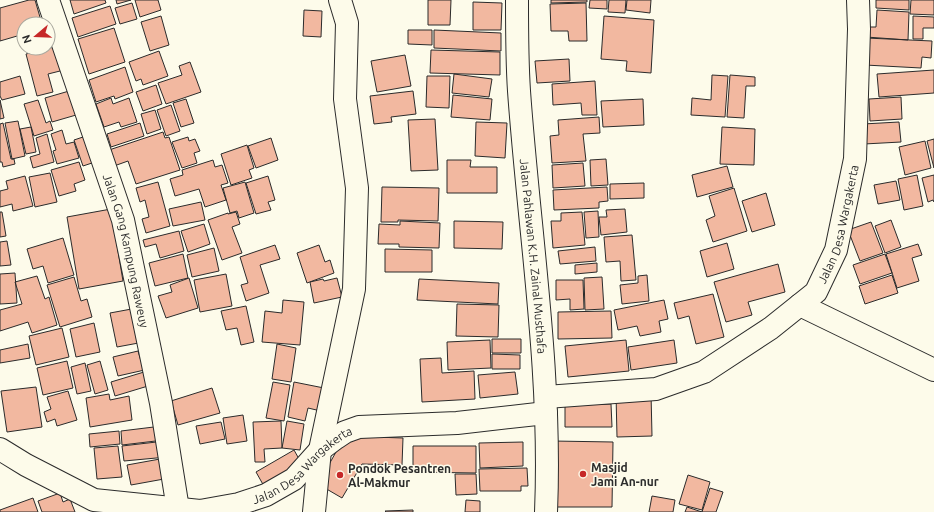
<svg xmlns="http://www.w3.org/2000/svg" width="934" height="512" font-family="Ubuntu,sans-serif">
  <style>
    .building { fill: #f2b8a0; stroke: #2b2b2b }
    .lines { fill: none; stroke-linecap: round; stroke-linejoin: round }
    .street-casing { stroke: #2b2b2b; stroke-width: 24 }
    .secondary-casing { stroke: #2b2b2b; stroke-width: 24 }
    .street { stroke: #fdfbea; stroke-width: 22 }
    .secondary { stroke: #fdfbea; stroke-width: 22 }
    .poi-dot { fill: #c62828; stroke: #fdfbea; stroke-width: 1.5 }
    .labels { text-anchor: middle; dominant-baseline: central; stroke-width: 3; stroke-linejoin: round; paint-order: stroke }
    .street-label { font-size: 12px; fill: #2b2b2b; stroke: #fdfbea }
    .poi-label { font-size: 12px; font-weight: bold; fill: #2b2b2b; stroke: #fdfbea; text-anchor: start }
  </style>
  <rect width="100%" height="100%" fill="#fdfbea"/>
  <path class="building" d="M29 0H35L42 24H24V34L0 41V8Z
    M70 0H105L106 3 74 14Z
    M116 0H131L117 4Z
    M135 0H158L161 10 140 17Z
    M428 0H451L450 25H428Z
    M551 0H587V2L551 3Z
    M590 0H607V9L589 8Z
    M609 0H626L625 13 608 12Z
    M627 0H651L650 13 626 10Z
    M876 0H909V10L876 8Z
    M911 0H934V15L910 14Z
    M473 2 502 3 501 30H473Z
    M132 3 137 19 120 24 115 8Z
    M586 3 587 41H569L568 31H551L550 4Z
    M110 6 116 24 78 37 72 18Z
    M304 10 322 11 321 37 303 36Z
    M877 10 909 12 908 40 866 37 867 27H876Z
    M161 16 169 45 150 51 141 22Z
    M604 16 654 20 651 73 626 71 627 61 601 59Z
    M913 16 934 17V28H923V39H913Z
    M114 28 125 62 89 74 78 39Z
    M408 30H432V45L408 44Z
    M434 30 501 33V51L434 48Z
    M866 38 932 41 931 58 922 57 921 68 865 65Z
    M58 46 64 70 48 74 53 92 37 96 26 54Z
    M431 50 500 52V75L430 73Z
    M159 51 168 76 143 85 141 79 136 81 129 62Z
    M405 55 411 86 377 92 371 61Z
    M569 59 570 81 537 83 535 61Z
    M190 62 201 92 166 104 158 83 182 75 179 66Z
    M125 67 133 92 115 99 114 96 96 102 89 80Z
    M934 70V93L879 97 877 74Z
    M454 74 492 79 489 97 452 93Z
    M712 75 728 76 725 117 691 115 692 98 711 100Z
    M730 75 755 77V86H746L744 118 727 117Z
    M20 76 25 94 2 100 0 96V82Z
    M427 76H450L449 108 426 107Z
    M595 81 597 115H582L581 103 553 105 552 84Z
    M156 85 162 104 143 111 136 92Z
    M76 89 83 113 52 122 45 98Z
    M413 91 416 114 391 117 392 122 374 124 370 96Z
    M453 95 492 99 490 120 451 117Z
    M901 97 902 119 870 121 869 99Z
    M111 98 113 104 129 98 137 122 121 127 119 122 104 127 96 104Z
    M186 99 194 123 181 127 173 103Z
    M643 99 644 125 603 127 601 101Z
    M0 100 4 118 0 119Z
    M38 100 46 123 50 121 53 130 34 136 24 104Z
    M171 105 180 131 166 136 157 110Z
    M155 110 161 129 147 134 141 114Z
    M599 117 600 133 583 134 586 161 552 163 550 136 559 135 558 120Z
    M435 119 438 170 411 171 408 120Z
    M18 121 25 156 12 159 5 123Z
    M476 122 507 123 505 158 475 156Z
    M899 122 901 142 864 144 863 124Z
    M3 123 11 159H14L15 164 3 167 2 162H0V124Z
    M140 123 144 136 111 147 107 134Z
    M31 127 36 152 26 154 20 129Z
    M722 127 755 129 754 165 720 164Z
    M62 130 66 144 74 142 79 158 57 164 53 151 56 150 51 134Z
    M163 132 165 138 169 137 180 170 136 184 128 161 114 166 109 150Z
    M47 134 54 162 33 168 30 157 40 154 36 138Z
    M92 134 101 160 83 166 74 140Z
    M188 137 189 141 195 139 200 151 194 153 197 163 182 168 172 142Z
    M271 138 278 160 256 168 248 146Z
    M934 139V168L927 141Z
    M925 141 931 168 905 175 899 147Z
    M247 145 254 168 249 170 252 178 231 185 221 154Z
    M606 159 608 185 591 186 590 160Z
    M213 160 215 167 222 165 228 183 221 185 226 200 205 207 199 189 175 196 170 179 183 175 182 170Z
    M447 160H471L470 167H497V193H447Z
    M79 162 85 180 74 184 76 191 59 196 51 170Z
    M583 163 585 186 553 188 552 165Z
    M727 166 733 187 697 197 692 175Z
    M50 173 57 202 35 207 29 177Z
    M917 175 923 206 904 210 898 179Z
    M934 175V202L933 200 928 202 922 178Z
    M25 176 33 206 13 211 12 204 0 207V191L8 189 6 181Z
    M268 176 275 200 268 202 271 210 256 214 246 183Z
    M896 181 900 200 878 204 874 185Z
    M158 182 170 226 146 233 142 219 149 217 145 200 140 202 136 188Z
    M245 182 254 213 239 218 237 211 230 213 223 188Z
    M644 183V198L610 199V184Z
    M382 187 439 188 438 221 398 220V222H381Z
    M607 187 608 201 599 202V208L554 210 553 190Z
    M734 188 747 231 713 242 706 220 715 216 709 196Z
    M766 193 775 225 752 232 742 201Z
    M201 202 205 220 173 226 169 209Z
    M111 209 123 281 79 289 67 217Z
    M625 209 627 232 601 235 599 217H607L606 210Z
    M598 211 599 237 586 238 584 212Z
    M0 212H2L6 236 0 237Z
    M236 212 240 224 232 227 242 253 222 260 208 220 228 213V214Z
    M582 212 585 245 553 248 551 221H561V213Z
    M891 220 901 247 885 253 875 226Z
    M400 221 440 223 439 248 399 247V244H378L379 224 400 225Z
    M454 221 503 222 502 249 454 248Z
    M871 222 883 253 860 261 848 230Z
    M204 224 210 244 188 252 181 231Z
    M179 231 184 251 160 258 156 244 145 247 143 240Z
    M632 235 636 280 621 281 620 261 606 262 604 237Z
    M63 238 74 275 48 283 43 266 33 269 27 249Z
    M7 241 11 265 0 266V242Z
    M727 243 734 269 707 277 700 251Z
    M918 244 922 255 912 258 919 281 897 288 886 254Z
    M275 245 280 259 260 265 269 293 246 301 241 285 248 283 240 257Z
    M319 245 325 262 330 260 334 273 307 283 297 253Z
    M595 247 596 261 560 264 558 251Z
    M214 248 219 271 192 277 187 255Z
    M385 249 432 250V272H385Z
    M183 254 188 278 155 286 149 263Z
    M885 254 892 273 860 284 853 265Z
    M597 263V272L575 274V265Z
    M778 264 785 292 748 302 752 315 726 322 714 282Z
    M15 273 17 303 0 304V274Z
    M226 274 232 306 200 312 194 280Z
    M647 275 649 301 622 304 620 285 638 283V276Z
    M892 275 898 293 865 304 859 286Z
    M37 276 45 299 49 297 57 325 32 333 28 322 0 331V310L22 304 15 282Z
    M74 277 81 301 87 299 92 317 60 327 47 285Z
    M602 277 604 309 585 310 584 278Z
    M189 278 198 308 166 318 158 296 172 292 170 285Z
    M337 278 342 297 314 303 310 282 323 279 324 281Z
    M419 279 499 283 498 304 417 300Z
    M556 280H583L584 309 570 310V299L556 300Z
    M713 294 724 337 696 344 689 316 678 319 674 303Z
    M283 300 304 302 300 345 262 342 265 311 282 313Z
    M664 300 668 319 659 321 661 332 640 336 637 326 618 330 614 310Z
    M457 304 499 305 498 337 456 336Z
    M246 306 254 342 241 345 237 328 226 330 221 311Z
    M137 308 144 342 117 347 110 313Z
    M611 311 612 338 558 339V312Z
    M94 323 100 352 76 357 70 329Z
    M62 328 69 357 36 365 29 336Z
    M492 339H521V353H492Z
    M490 340 491 368 448 370 447 342Z
    M626 340 629 371 568 377 565 346Z
    M674 340 677 363 631 370 628 347Z
    M28 344 30 358 0 363V350Z
    M277 344 296 348 291 382 272 379Z
    M138 351 141 361 147 359 149 369 118 376 113 357Z
    M492 354 520 355V369H492Z
    M441 358 442 373 474 371 475 399 422 402 420 359Z
    M67 361 73 388 43 395 37 368Z
    M100 361 108 390 95 394 87 365Z
    M85 363 91 391 77 394 71 367Z
    M144 372 148 386 115 396 111 382Z
    M515 372 518 394 480 398 478 375Z
    M273 382 290 385 284 421 266 418Z
    M294 382 329 389 325 412 308 408 305 421 288 417Z
    M36 387 42 427 7 432 1 391Z
    M212 388 220 413 178 425 171 401Z
    M68 391 77 420 57 426 55 419 47 422 44 412 51 409 47 397Z
    M651 393 652 436 617 437 616 394Z
    M109 394 110 400 129 396 132 420 90 427 86 398Z
    M611 404 612 427H565V405Z
    M243 415 247 441 227 444 223 418Z
    M281 421 282 448 264 449 265 462H255L253 422Z
    M287 421 304 424 300 450 282 448Z
    M221 422 225 439 200 444 196 426Z
    M162 426 164 440 122 445 121 431Z
    M119 431 120 444 90 447 89 434Z
    M345 436 403 438 402 465 362 464 342 498 318 484Z
    M165 441 167 457 124 461 122 446Z
    M553 441 613 442 612 507H553Z
    M523 442V466L480 468 479 443Z
    M118 446 122 477 97 479 94 448Z
    M413 446H476V473L413 472Z
    M294 450 303 466 265 488 256 472Z
    M160 459 164 479 131 485 127 465Z
    M527 468 528 486H521V491H480L479 469Z
    M455 474H476L477 494 456 495Z
    M688 475 710 482 702 510 679 504Z
    M710 488 723 492 716 512H685L687 507 702 512Z
    M60 493 63 502 70 499 75 512H42L38 501Z
    M652 496 675 500 673 512H649Z
    M33 498 38 512H0V510Z
    M466 500 480 501V512H465Z
    M413 510V512H386L385 511Z"/>
  <g class="lines">
    <g class="street-casing">
      <g id="street">
        <path id="s1" d="M48 0 123 220 161 403 178 509"/>
        <path d="M800 305 934 370"/>
        <path id="s2" d="M546 397 656 389 704 372 771 328 816 292 836 250 855 159 859 29 858 0"/>
        <path id="s3" d="M0 449 26 465 94 500 200 511 239 504 266 495 294 479 320 450 336 438 345 432 359 427 457 423 546 413"/>
        <path d="M314 512 320 450 354 289 357 188 345 99 347 23 340 0"/>
      </g>
    </g>
    <g class="secondary-casing">
      <g id="secondary">
        <path id="s4" d="M517 0C517 30 517 61 519 91 529 231 552 371 546 512"/>
      </g>
    </g>
    <use href="#street" class="street"/>
    <use href="#secondary" class="secondary"/>
  </g>
  <g class="poi-dot">
    <circle cx="583" cy="474" r="4"/>
    <circle cx="340" cy="475" r="4"/>
  </g>
  <g class="labels">
    <g class="street-label">
      <text stroke="none"><textPath href="#s2" startOffset="371">Jalan Desa Wargakerta</textPath></text>
      <text stroke="none"><textPath href="#s1" startOffset="263">Jalan Gang Kampung Raweuy</textPath></text>
      <text stroke="none"><textPath href="#s4" startOffset="257">Jalan Pahlawan K.H. Zainal Musthafa</textPath></text>
      <text stroke="none"><textPath href="#s3" startOffset="329">Jalan Desa Wargakerta</textPath></text>
    </g>
    <g class="poi-label">
      <text x="591" y="467">Masjid<tspan x="591" dy="14">Jami An-nur</tspan></text>
      <text x="348" y="468">Pondok Pesantren<tspan x="348" dy="14">Al-Makmur</tspan></text>
    </g>
  </g>
  <g transform="translate(36 36) rotate(251)"><circle r="19" fill="#fdfbea" stroke="#a9a89e"/>
  <path d="M0-3L7 15L0 10L-7 15Z" fill="#c62828"/>
  <text y="-6" font-size="11" font-weight="bold" text-anchor="middle" fill="#2b2b2b">N</text>
  </g>
</svg>
